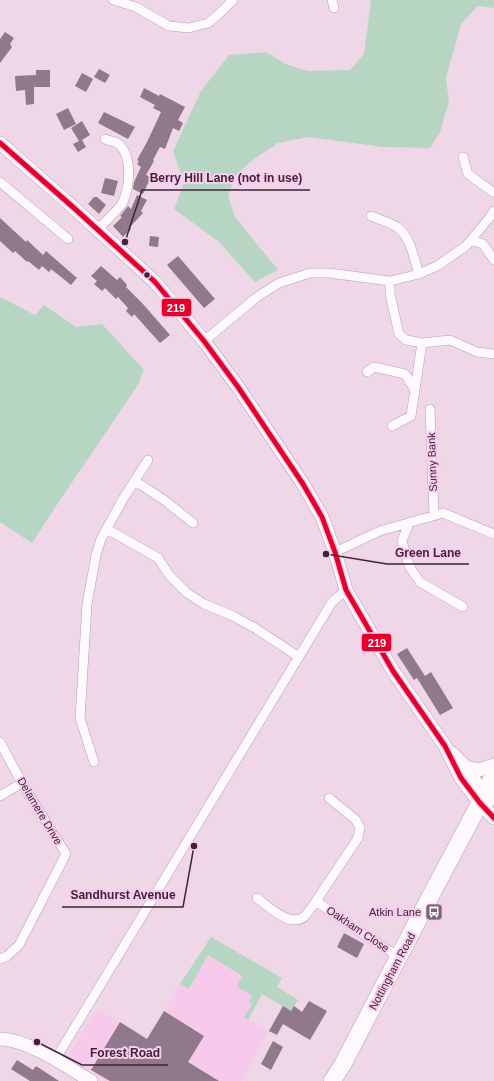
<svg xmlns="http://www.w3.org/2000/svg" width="494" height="1081" font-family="Helvetica,sans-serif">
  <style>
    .built { fill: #f7c9ea }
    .green { fill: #b6d6c3 }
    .building { fill: #8f798a }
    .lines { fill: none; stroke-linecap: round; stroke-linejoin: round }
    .street-casing { stroke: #b79fb0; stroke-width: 10 }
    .secondary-casing { stroke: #b79fb0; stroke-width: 14 }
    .highway-casing { stroke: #b79fb0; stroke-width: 18 }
    .street { stroke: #fdf9fc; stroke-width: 9 }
    .secondary { stroke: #fdf9fc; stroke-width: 13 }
    .highway { stroke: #fdf9fc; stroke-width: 17 }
    .bus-1-casing { stroke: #f9cded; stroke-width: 8 }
    .bus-1 { stroke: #e4002b; stroke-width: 5 }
    .bus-dot { fill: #40243a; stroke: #f9cded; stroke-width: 1.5 }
    .labels { text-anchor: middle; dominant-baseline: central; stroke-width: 4; stroke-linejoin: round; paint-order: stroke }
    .street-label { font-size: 11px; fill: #40243a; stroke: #f9cded }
    .poi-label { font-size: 11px; fill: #40243a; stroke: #f9cded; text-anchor: end }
    .leader { fill: none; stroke: #40243a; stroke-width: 1.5 }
    .callout-dot { fill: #40243a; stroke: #f9cded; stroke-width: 1.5 }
    .callout-label { font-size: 12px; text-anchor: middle; font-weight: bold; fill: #40243a; stroke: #f9cded; stroke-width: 4; stroke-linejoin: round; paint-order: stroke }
    .line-badge { stroke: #f9cded; stroke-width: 1.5 }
    .badge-label { font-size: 11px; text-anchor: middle; font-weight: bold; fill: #fff }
  </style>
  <rect width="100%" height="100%" fill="#efd7e8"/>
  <path class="built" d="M208 955 242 977 252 995V1004L244 1017 269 1031 242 1081H105L86 1068 72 1060 69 1054 97 1009 147 1039 180 984 189 989Z"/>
  <path class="green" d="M371 0H494V8L478 6 461 24 446 78 449 101 440 132 430 148 383 147 308 137 278 143 253 160 236 175 228 195 235 217 278 270 255 282 219 242 174 209 184 183 173 151 201 91 229 55 266 52 285 64 308 71 350 70 364 54Z
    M0 297 35 315 44 305 76 327 102 324 144 370 138 385 60 500 32 543 0 522Z
    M211 937 282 978 277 987 298 1000 291 1011 262 994 248 1020 244 1017 252 1004 249 1002 252 995 237 987 242 976 208 955 189 989 180 984Z"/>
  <path class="building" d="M5 32 14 38 10 44 12 47 0 63V39Z
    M99 69 110 75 105 83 94 77Z
    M36 70H50V87H34V104L26 105 25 90 16 91 15 76 36 75Z
    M82 73 93 79 86 92 75 86Z
    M144 88 159 96 160 94 185 107 178 120 183 123 179 131 173 128 165 149 160 147 153 160 154 161 146 175 151 177 143 194 133 189 134 182 141 167 137 164 139 161 137 160 147 142 161 112 153 108 155 105 140 97Z
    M68 108 76 124 64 130 56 114Z
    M104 112 135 127 128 139 98 123Z
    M82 121 90 135 82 140 86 147 78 152 73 144 79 141 71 128Z
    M105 178 118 181 114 196 101 193Z
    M137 195 147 200 141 211 143 213 130 227 131 229 123 237 113 226 122 217 120 216 128 206 131 209Z
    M94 197H97L106 205 99 214 88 204Z
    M0 218 26 242 27 240 43 255 46 251 77 278 71 285 51 269 49 272 42 266 39 270 28 261 27 262 15 251 13 253 0 241Z
    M150 236 159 237 158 247 149 246Z
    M178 256 215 299 204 308 167 265Z
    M101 266 117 280 120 277 127 285 126 287 143 304 170 335 160 343 134 314 132 317 126 311 128 308 118 297 116 299 105 288 102 291 94 284 97 281 91 276Z
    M407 648 425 676 431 672 453 708 440 715 417 678 414 680 397 654Z
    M344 933 364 944 357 958 337 947Z
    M309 1001 327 1011 310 1040 283 1024 277 1035 269 1031 283 1006 291 1011 294 1006 302 1012Z
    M164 1011 204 1036 188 1062 219 1081H110L91 1070 120 1022 147 1039Z
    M273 1041 283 1047 271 1070 261 1064Z
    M17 1060 33 1070 36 1066 59 1081H30L11 1069Z"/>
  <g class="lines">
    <g class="street-casing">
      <path id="street" d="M113 0 136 7 169 26 189 28 208 23 219 14 233 0
        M332 0 334 8
        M463 157 468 174 493 192H494
        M0 182 68 239
        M371 216C379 219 389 222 397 227 411 237 414 259 419 274
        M97 230C103 224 120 208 123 202 130 186 133 154 117 143 114 141 108 141 105 139
        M471 240 483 244 494 260
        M390 281V294L399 334 406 340 422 343 411 416 392 426
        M204 341 257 297 279 283 310 273H329L390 281 419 274 437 266 466 246 490 217 494 211
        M422 343 450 340 477 352 494 354
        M367 372 374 367 405 374 415 390
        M430 409 434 516
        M135 481 164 500 193 523
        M409 523 402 541 409 566 420 582 463 607
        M107 529 158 558 170 576 187 593 204 604 233 616 255 628 299 657
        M335 552 380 531 443 513 494 534
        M0 742 22 783 66 854 19 945 7 956 0 959
        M94 762 80 718 87 604 96 555 101 539 123 499 148 460
        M0 796 22 783
        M257 898C268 906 291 929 305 916 309 911 313 906 316 901L357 930 399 957
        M316 901 358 838 360 828 356 820 329 798
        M55 1060 332 602 346 590"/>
    </g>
    <g class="secondary-casing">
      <path id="secondary" d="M0 143 74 208 155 282 204 341 238 387 303 484 322 517 335 552 346 590 393 671 445 746 461 778 480 803 494 818
        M452 753 466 767 473 779 490 800
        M466 767 479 770 494 765
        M0 1039C30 1040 65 1066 91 1081"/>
    </g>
    <g class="highway-casing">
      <path id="highway" d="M332 1081 343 1064 432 893 480 803 494 774"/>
    </g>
    <use href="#street" class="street"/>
    <use href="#secondary" class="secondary"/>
    <use href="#highway" class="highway"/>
    <g class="bus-1-casing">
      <path id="bus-1" d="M0 143 74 208 155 282 204 341 238 387 303 484 322 517 335 552 346 590 393 671 445 746 461 778 480 803 494 818"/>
    </g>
    <use href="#bus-1" class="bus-1"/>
  </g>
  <defs>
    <g id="bus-square" transform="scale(0.9)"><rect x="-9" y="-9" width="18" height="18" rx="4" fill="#7d6377" stroke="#f9cded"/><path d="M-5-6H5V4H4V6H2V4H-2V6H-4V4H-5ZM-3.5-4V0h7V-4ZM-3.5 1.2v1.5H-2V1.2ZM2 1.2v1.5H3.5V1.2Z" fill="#fff"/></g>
  </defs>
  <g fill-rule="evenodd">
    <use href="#bus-square" x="434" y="912"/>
  </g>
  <circle class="bus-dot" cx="147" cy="275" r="3.5"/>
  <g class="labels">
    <g class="street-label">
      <text transform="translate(432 462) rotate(-92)">Sunny Bank</text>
      <text transform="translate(40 811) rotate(59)">Delamere Drive</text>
      <text transform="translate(358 929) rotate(34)">Oakham Close</text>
      <text transform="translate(392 971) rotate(-62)">Nottingham Road</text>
    </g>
    <g class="poi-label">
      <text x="421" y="912">Atkin Lane</text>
    </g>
  </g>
  <path class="leader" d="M125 242L142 190H310M326 554L387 564H469M194 846L183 907H62M37 1042L82 1065H168"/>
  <g class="callout-dot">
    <circle cx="125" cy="242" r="4"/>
    <circle cx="326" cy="554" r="4"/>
    <circle cx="194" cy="846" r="4"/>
    <circle cx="37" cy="1042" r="4"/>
  </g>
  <g class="callout-label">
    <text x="226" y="182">Berry Hill Lane (not in use)</text>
    <text x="428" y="557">Green Lane</text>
    <text x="123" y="899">Sandhurst Avenue</text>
    <text x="125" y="1057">Forest Road</text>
  </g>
  <g class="line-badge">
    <rect x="161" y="298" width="31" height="19" rx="4" fill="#e4002b"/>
    <rect x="361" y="633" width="31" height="19" rx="4" fill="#e4002b"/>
  </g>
  <g class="badge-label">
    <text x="176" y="312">219</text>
    <text x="377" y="647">219</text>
  </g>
</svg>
